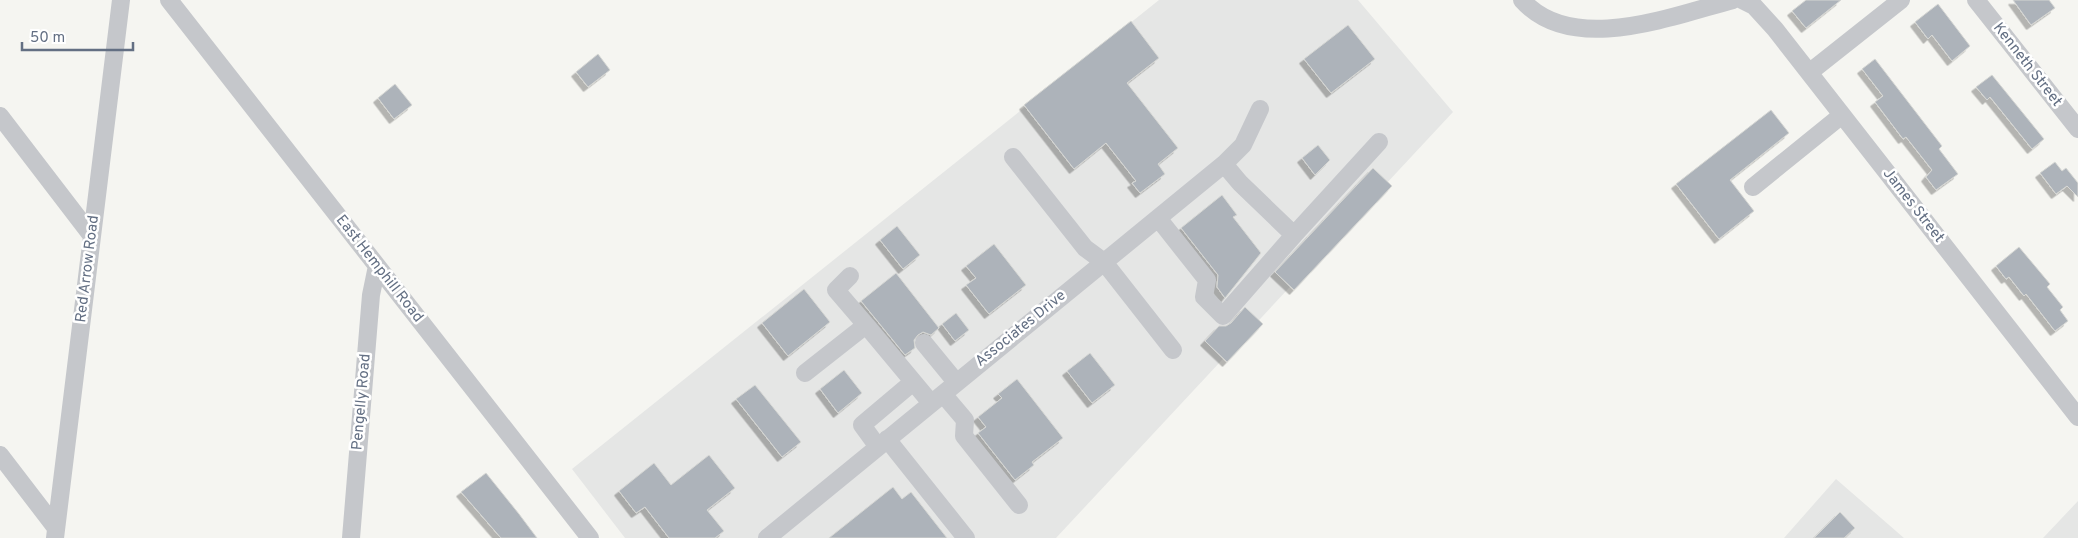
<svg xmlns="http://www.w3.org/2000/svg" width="2078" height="538" font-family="Overpass,sans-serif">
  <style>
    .built { fill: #e5e6e5 }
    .building { fill: #adb3ba; stroke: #d6d7d4; filter: url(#shadow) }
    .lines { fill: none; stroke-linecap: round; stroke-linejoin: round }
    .minor { stroke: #c5c7cb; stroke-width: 18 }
    .labels { text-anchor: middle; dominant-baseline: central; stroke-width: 5; stroke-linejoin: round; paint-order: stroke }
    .street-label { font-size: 15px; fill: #636f83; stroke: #fff }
  </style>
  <defs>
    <filter id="shadow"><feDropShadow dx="-4.5" dy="4.5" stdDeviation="0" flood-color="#0004"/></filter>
  </defs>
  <rect width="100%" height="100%" fill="#f5f5f1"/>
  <path class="built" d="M1159 0H1358L1453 112 1056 538H625L572 469Z
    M1836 479 1904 538H1784Z
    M2078 501V538H2043Z"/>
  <path class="building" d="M1806 0H1841L1806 28 1792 11Z
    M2013 0H2049L2055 8 2031 25Z
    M1938 4 1970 46 1952 61 1932 35 1928 39 1915 22Z
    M1131 21 1159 58 1127 83 1178 148 1158 164 1165 174 1140 193 1132 183 1136 181 1106 143 1074 169 1024 105Z
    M1348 25 1375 59 1331 93 1304 59Z
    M598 54 610 70 588 87 576 72Z
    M1875 59 1942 146 1939 149 1958 174 1940 187 1936 190 1926 177 1932 170 1906 137 1903 139 1875 102 1883 96 1862 69Z
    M1992 75 2044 139 2032 149 1990 97 1987 100 1976 87Z
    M395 84 412 105 394 119 378 98Z
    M1771 110 1789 133 1730 180 1754 211 1719 239 1676 184Z
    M1318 145 1330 160 1315 175 1302 158Z
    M2055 162 2062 171 2066 168 2078 183V197L2067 186 2056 194 2040 173Z
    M1373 168 1392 186 1294 290 1275 272Z
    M1222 195 1237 215 1233 217 1261 253 1225 298 1217 287 1218 275 1181 228Z
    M897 226 920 255 903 269 880 240Z
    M994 244 1026 285 989 314 966 285 976 278 966 266Z
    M2019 247 2050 284 2047 287 2063 307 2060 310 2068 321 2055 331 2026 294 2024 296 2009 277 2006 279 1996 266Z
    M896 273 939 328 931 335 923 332 918 335 914 340 915 348 905 355 861 301Z
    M804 289 830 322 788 356 762 323Z
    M1245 307 1263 324 1227 362 1205 341 1219 326H1226L1231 323Z
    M956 313 969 330 955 341 942 324Z
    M1090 353 1115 385 1092 403 1067 371Z
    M844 370 862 393 838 413 820 389Z
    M1017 379 1063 438 1032 462 1034 465 1015 480 978 433 986 427 978 417 1002 398 998 394Z
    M755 385 801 442 782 457 736 399Z
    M709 455 735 488 707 510 724 531 715 538H669L645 507 636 513 619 491 654 463 671 485Z
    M486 473 519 514 537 538H501L461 492Z
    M893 487 902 499 911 492 947 538H829Z
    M1840 512 1855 528 1844 538H1814Z"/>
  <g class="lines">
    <path class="minor" d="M169 0 590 538
      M1522 0C1572 56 1672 16 1733 0
      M1742 0 1754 6 1775 29 2078 417
      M1976 0 2078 129
      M1810 72 1901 0
      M0 116 92 236
      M1013 157 1085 248 1104 262 1173 350
      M1224 164 1240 183 1294 235 1379 142
      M1753 187 1842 115
      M1158 218 1207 280 1204 297 1223 316 1294 235
      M850 276 836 290 866 325
      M924 343 956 382
      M805 373 866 325 931 403
      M943 394 965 420 964 436 1019 505
      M887 439 966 538
      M878 447 862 425 913 382
      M0 455 56 528
      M55 538 121 0
      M351 538 371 295 377 266
      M767 538 1224 164 1243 145 1260 109"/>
  </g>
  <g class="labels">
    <g class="street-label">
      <text transform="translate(2027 65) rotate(52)">Kenneth Street</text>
      <text transform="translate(1913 206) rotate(52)">James Street</text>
      <text transform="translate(88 269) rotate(-83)">Red Arrow Road</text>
      <text transform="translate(379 269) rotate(52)">East Hemphill Road</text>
      <text transform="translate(1021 329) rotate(-39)">Associates Drive</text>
      <text transform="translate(362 402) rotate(-85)">Pengelly Road</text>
    </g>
  </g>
  <path d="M22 42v8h111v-8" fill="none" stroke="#636f83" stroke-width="2.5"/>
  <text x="30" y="42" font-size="15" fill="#636f83" stroke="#ffffff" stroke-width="4" paint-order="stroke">50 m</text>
</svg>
